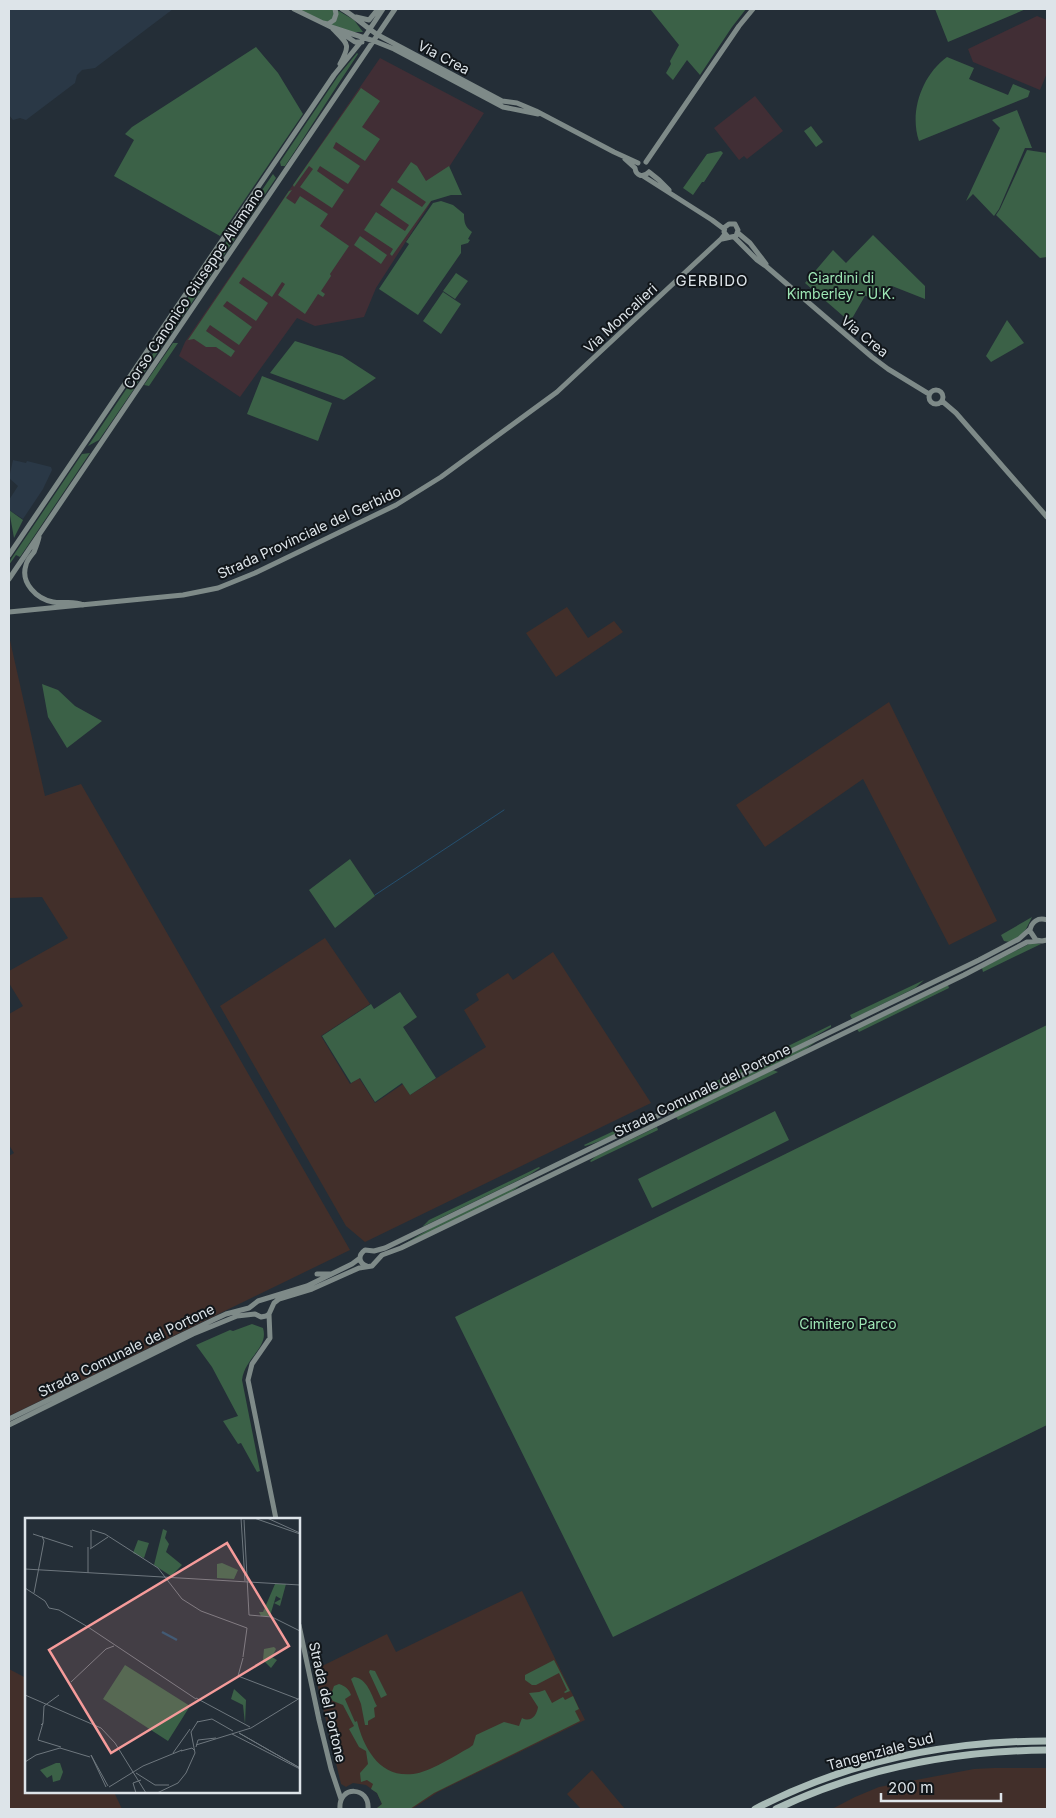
<svg xmlns="http://www.w3.org/2000/svg" width="1056" height="1818" font-family="Inter,sans-serif">
  <style>
    .built { fill: #2a3846 }
    .industrial { fill: #422f2a }
    .education { fill: #412e35 }
    .green { fill: #3b6147 }
    .lines { fill: none; stroke-linecap: round; stroke-linejoin: round }
    .stream { stroke: #24506f; stroke-width: 1 }
    .secondary { stroke: #7e8a88; stroke-width: 5 }
    .highway { stroke: #a9bbb7; stroke-width: 7 }
    .labels { text-anchor: middle; dominant-baseline: central; stroke-width: 4; stroke-linejoin: round; paint-order: stroke }
    .street-label { font-size: 14px; fill: #dde4e9; stroke: #11161a }
    .park-label { font-size: 14px; fill: #9de6b4; stroke: #11161a }
    .neighbourhood-label { font-size: 15px; letter-spacing: 1px; fill: #dde4e9; stroke: #11161a }
    .inset-river { fill: none; stroke: #24506f; stroke-width: 2.5 }
    .inset-road { fill: none; stroke: #6e777e; stroke-width: 1 }
    .view { fill: #f59b9a; fill-opacity: 0.15; stroke: #f59b9a; stroke-width: 2.5 }
    .inset-edge { fill: none; stroke: #dde4e9; stroke-width: 2.5 }
  </style>
  <rect width="100%" height="100%" fill="#242e37"/>
  <path class="built" d="M9 9H173L95 68 82 70 77 75 75 83 26 120 20 118 13 120 9 115Z
    M13 460 26 463 27 461 51 467 52 470 43 489 23 519 9 510V500L18 486 9 478Z"/>
  <path class="industrial" d="M567 607 588 638 614 621 623 632 556 677 526 633Z
    M9 636 45 796 81 784 350 1250 9 1416V1156L14 1153 9 1145V1014L23 1006 9 983V971L68 938 42 897 9 898Z
    M889 702 997 921 949 945 863 779 765 847 736 805Z
    M325 938 370 1004 321 1036 350 1084 359 1078 375 1103 403 1084 410 1095 486 1047 464 1010 479 1000 476 994 508 973 513 980 553 952 651 1103 365 1242 346 1226 220 1006Z
    M522 1591 585 1720 438 1792 412 1809H377V1808L382 1804 377 1793 366 1785 353 1783 346 1787 341 1784 314 1670 387 1634 396 1652Z
    M9 1669 26 1678V1792H114L122 1809H9Z
    M994 1768H1047V1809H832L855 1797 879 1787 974 1769Z
    M592 1770 625 1809H581L567 1794Z"/>
  <path class="education" d="M1037 16 1047 20V73L1040 90 973 62 968 49Z
    M380 58 484 113 451 164 428 207 376 288 364 317 315 326 297 318 240 397 179 356 185 342Z
    M755 96 783 131 747 159 744 156 739 160 714 128Z"/>
  <path class="green" d="M297 9H333L335 12 332 20 325 22Z
    M650 9H746L732 27 700 75 687 60 673 80 666 73 671 64 670 61 679 45Z
    M935 9H1026L948 42Z
    M337 10 354 20 363 32H351L329 25Z
    M256 47 278 73 303 114 220 236 114 176 134 140 125 134 132 127Z
    M357 53 358 54C333 91 310 129 285 166H281L280 162 338 76Z
    M947 57 974 68 969 79 1008 95 1013 84 1030 91 1028 97 919 141C909 112 922 75 947 57Z
    M361 88 380 101 362 127 380 139 365 161 336 142 333 148 360 166 348 184 320 166 317 171 344 190 332 208 300 187 313 169 309 166 294 187 293 185Z
    M1017 110 1032 148H1025L999 209 994 216 973 194 966 201 1000 128 992 120Z
    M811 126 823 142 816 147 804 131Z
    M1027 150 1047 153V257L1040 258 996 215 1000 209Z
    M721 151 723 153 704 182H702L693 195 683 188 707 154Z
    M411 162 417 166 426 181 449 166 462 195H451L431 201 392 256 390 254 393 249 364 230 376 212 405 231 409 225 380 205 392 188 422 207 426 202 397 182Z
    M273 174 276 178 166 341 157 343Z
    M292 190 286 198 295 204 300 196 328 214 320 226 349 246 330 274 331 276 321 291 325 294 323 297 318 294 305 314 278 295 285 284 282 282 272 297 243 277 239 283 268 303 256 321 227 301 223 306 252 327 239 345 210 325 206 331 235 351 231 357 216 347H206L194 339 188 340 289 191Z
    M441 201 453 205 464 214C464 222 465 227 472 232L468 239 470 240 468 243 461 245V253L418 315 379 289 409 244 406 242 433 203Z
    M873 235 925 286V299L892 286 886 294 874 290 872 297 865 296 850 322 805 283 833 250 846 263Z
    M360 236 387 255 381 264 354 245Z
    M456 273 468 281 455 299 443 291Z
    M443 292 461 304 441 334 423 321Z
    M1007 320 1024 343 991 362 986 356Z
    M295 341 342 356 376 378 344 400 270 373Z
    M173 343H178L149 386 144 385Z
    M162 346 136 385V378L157 348Z
    M262 376 332 403 318 441 247 414Z
    M132 384 134 389 99 440 88 446 129 385Z
    M90 453 20 557 16 555 9 565V562L82 454Z
    M9 510 23 520 14 538Z
    M42 684 58 690 75 706 102 721 67 748 48 717Z
    M350 859 375 896 335 928 309 890Z
    M1032 917 1026 929 1020 936 1010 942 1004 941 1001 935Z
    M1034 943 1041 944 983 972 982 968 1029 944Z
    M924 980 915 988 852 1019 850 1015Z
    M948 985 949 988 859 1032 857 1029Z
    M400 992 417 1017 403 1027 436 1078 410 1095 402 1083 375 1102 360 1078 351 1083 322 1036 371 1004 374 1009Z
    M831 1025V1027L805 1042 671 1107 669 1104Z
    M1047 1025V1425L613 1637 455 1317Z
    M817 1041 803 1051 677 1112 674 1113 673 1111Z
    M773 1070 778 1072 678 1120 676 1117Z
    M775 1111 789 1140 652 1208 638 1179Z
    M635 1121 636 1122C620 1132 603 1141 585 1146L584 1145Z
    M657 1127 658 1130 591 1162 590 1161 596 1156Z
    M539 1167 540 1168 529 1175 422 1227 429 1220Z
    M525 1182 510 1193 396 1249 431 1228Z
    M252 1324 263 1328C269 1348 245 1357 242 1380L260 1471 257 1472 241 1443 238 1444 223 1421 238 1416 212 1367 196 1345 230 1330 233 1331Z
    M554 1660 570 1691 565 1693 564 1692 567 1690 559 1673 536 1685H532L525 1680V1675Z
    M370 1670 375 1671 387 1695 381 1698 369 1672Z
    M354 1677C368 1679 371 1695 377 1706L374 1708 375 1717 368 1721V1725H365L361 1704 351 1679Z
    M339 1684C345 1686 349 1689 351 1695L345 1699 355 1722 357 1721C364 1749 380 1778 413 1774 430 1772 454 1756 469 1748L473 1745 476 1735 504 1722 519 1726 522 1718C531 1723 537 1715 538 1707L529 1693 539 1692 545 1690 552 1703 563 1697 565 1700 573 1696 579 1709 575 1711 580 1721 434 1793 410 1809H377V1808L382 1804 377 1793 371 1789 373 1784 367 1780 361 1782 360 1773 368 1764 366 1751 359 1747 349 1729 354 1726 343 1705 333 1701 330 1697 334 1686Z"/>
  <g class="lines">
    <path class="stream" d="M375 895 504 810"/>
    <path class="secondary" d="M294 9 331 27 374 41 394 49 503 107 538 114
      M342 9C355 16 365 27 378 35L502 101 517 103 536 111 614 152 638 163
      M356 17 369 20 378 9
      M323 23 328 24 334 20 336 14 335 9
      M333 29C348 44 351 44 340 64
      M343 34 355 42H362
      M625 159 635 168C636 176 643 178 649 172
      M646 162 739 26 753 9
      M649 172 659 180 669 190
      M643 176 712 220 724 229
      M738 233 750 243 766 264
      M734 237 757 260 767 267 872 357 888 369 929 394
      M722 239 736 236 738 230 735 224H729L725 227 724 232 728 237
      M929 397a7 7 0 1 1 14 0a7 7 0 1 1-14 0Z
      M942 401 956 413 1047 517
      M39 537C38 542 36 547 34 552 31 556 27 560 26 565 20 583 37 599 53 602 64 604 73 600 83 605
      M9 555 334 75 364 38 383 9
      M9 579 395 9
      M9 612 183 595 218 588 255 573 396 505 441 477 557 392 721 239 725 234
      M1047 920C1038 917 1031 922 1030 931L1036 940 1042 941 1047 940
      M367 1266C358 1263 358 1255 365 1250L374 1251 385 1248 979 960 1019 939 1030 929
      M317 1274H330
      M269 1314 270 1338 252 1364 248 1380 276 1519
      M9 1419 213 1320 226 1314 249 1308 258 1301 307 1286 352 1264 360 1258
      M9 1425 193 1334 237 1316 255 1314 261 1317 266 1316 269 1314 274 1303 279 1299 312 1289 359 1268 372 1266 382 1255 401 1248 964 975 1027 942 1038 941
      M299 1625 319 1720 331 1769 341 1799
      M340 1809C338 1785 370 1786 368 1809"/>
    <path class="highway" d="M755 1809C846 1762 945 1741 1047 1741
      M776 1809C862 1768 953 1751 1047 1750"/>
  </g>
  <g class="labels">
    <g class="street-label">
      <text transform="translate(444 57) rotate(28)">Via Crea</text>
      <text transform="translate(193 288) rotate(-56)">Corso Canonico Giuseppe Allamano</text>
      <text transform="translate(620 318) rotate(-43)">Via Moncalieri</text>
      <text transform="translate(865 336) rotate(39)">Via Crea</text>
      <text transform="translate(309 532) rotate(-25)">Strada Provinciale del Gerbido</text>
      <text transform="translate(702 1090) rotate(-26)">Strada Comunale del Portone</text>
      <text transform="translate(126 1350) rotate(-26)">Strada Comunale del Portone</text>
      <text transform="translate(328 1702) rotate(77)">Strada del Portone</text>
      <text transform="translate(880 1751) rotate(-15)">Tangenziale Sud</text>
    </g>
    <g class="park-label">
      <text x="841" y="277">Giardini di<tspan x="841" dy="16">Kimberley - U.K.</tspan></text>
      <text x="848" y="1323">Cimitero Parco</text>
    </g>
    <g class="neighbourhood-label">
      <text x="712" y="280">GERBIDO</text>
    </g>
  </g>
  <g transform="translate(25 1518)">
    <rect width="275" height="275" fill="#242e37"/>
    <path d="M138 11 142 13 140 20 144 26 141 34 157 47 146 58 129 47ZM113 22 124 25 119 40 108 35ZM197 45 213 52 209 61 192 60V46ZM250 66H261L255 88 249 85 256 81 251 78 245 98H236L234 94H238ZM249 129 251 131 247 139 252 142 246 150 238 142 239 131ZM100 147 165 188 143 223 78 181ZM209 171 221 182 220 206 218 187 206 181ZM31 245H35L38 254 35 262 28 264 27 257 22 260 15 252Z" fill="#3b6147"/>
    <path class="inset-river" d="M137 114 152 122"/>
    <path class="inset-road" d="M216 0 220 63M229 0 275 16M242 0 275 15M219 2 224 97M67 12 80 16 133 50 157 81 176 93 222 110M8 16 48 29M66 30V12M65 31 83 19M0 51 275 67M63 55V29M0 70 20 83 24 90 34 92 63 109 171 181M9 75 19 23 17 18M224 97 247 99 275 113M218 139 222 110M218 140 213 158 273 181M46 164 81 131 89 128M0 177 76 210 90 225 121 275M171 180 225 209M172 204 187 201 208 213M18 205 19 188 34 177M16 207 18 205 13 222 36 229M207 216 275 251M171 227 226 210 275 180M171 229 173 222 191 220M156 233 167 230 170 233M148 235 165 211M0 244 11 237 35 230 65 239M275 250 214 215 275 250M111 255 130 267H144M81 269 66 237 83 268M84 269 118 248 157 232M111 275 108 265 116 262M132 275 153 265 161 255 170 235 166 214 173 203"/>
    <path class="view" d="M202 25 264 128 86 235 24 132Z"/>
    <rect width="275" height="275" class="inset-edge"/>
  </g>
  <rect width="1056" height="1818" fill="none" stroke="#dde4e9" stroke-width="20"/>
  <path d="M881 1793v8h120v-8" fill="none" stroke="#dde4e9" stroke-width="2.5"/>
  <text x="888" y="1793" font-size="15" fill="#dde4e9" stroke="#11161a" stroke-width="4" paint-order="stroke">200 m</text>
</svg>
